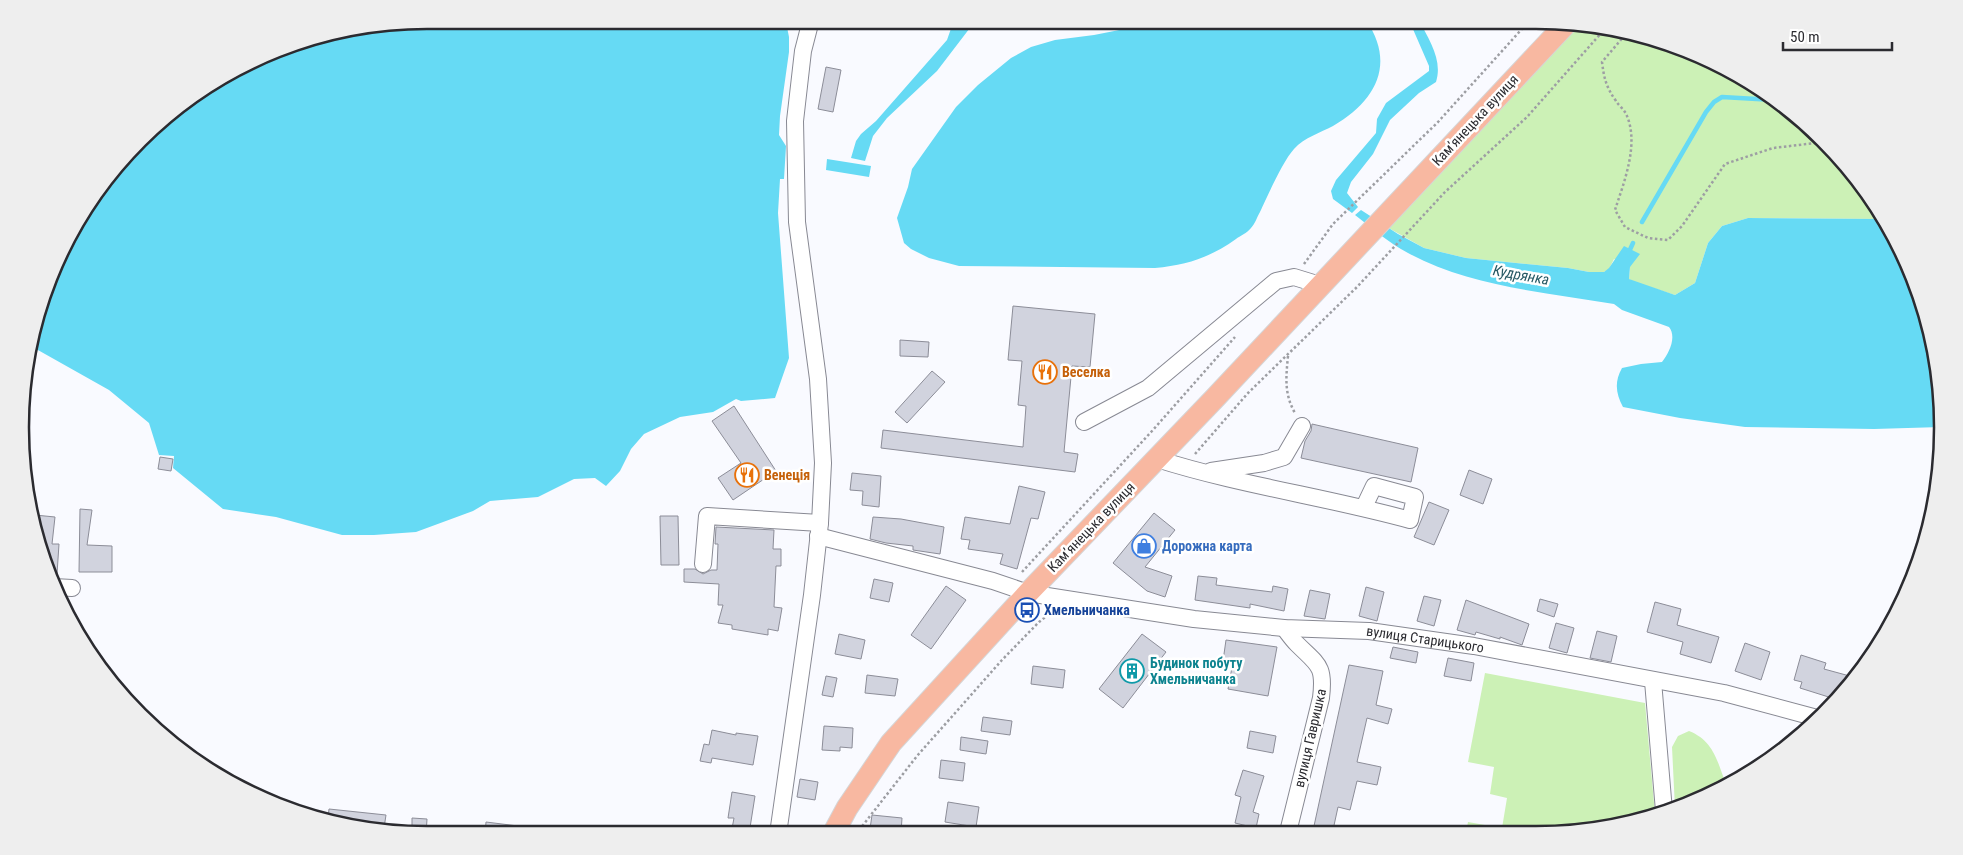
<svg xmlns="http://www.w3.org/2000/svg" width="1963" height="855" font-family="'Roboto Condensed',sans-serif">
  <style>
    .green { fill: #ccf1b6 }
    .water { fill: #66daf4 }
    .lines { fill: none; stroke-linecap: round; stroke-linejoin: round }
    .stream { stroke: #66daf4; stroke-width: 4.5 }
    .building { fill: #d1d3de; stroke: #8c8d98 }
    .minor-casing { stroke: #888993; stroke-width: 18 }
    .major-casing { stroke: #d5d5d6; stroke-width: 23 }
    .path { stroke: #9d9ea3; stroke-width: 2.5; stroke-dasharray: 2.5 2.5; stroke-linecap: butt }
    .minor { stroke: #fff; stroke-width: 16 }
    .major { stroke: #f8b8a1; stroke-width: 21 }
    .labels { text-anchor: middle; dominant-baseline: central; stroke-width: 5; stroke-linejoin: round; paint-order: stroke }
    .street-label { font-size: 14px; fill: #2b2b30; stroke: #fff }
    .food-label { font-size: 14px; font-weight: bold; fill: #c56008; stroke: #fff; text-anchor: start }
    .shop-label { font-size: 14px; font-weight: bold; fill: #366cbe; stroke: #fff; text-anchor: start }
    .transit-label { font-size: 14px; font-weight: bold; fill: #164399; stroke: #fff; text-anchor: start }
    .culture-label { font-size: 14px; font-weight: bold; fill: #0d838f; stroke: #fff; text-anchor: start }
    .water-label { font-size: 15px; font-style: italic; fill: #275964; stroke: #fff }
    .rim { fill: none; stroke: #2b2b30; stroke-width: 2.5 }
  </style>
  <rect width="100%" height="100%" fill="#f9faff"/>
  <path class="green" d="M1574 26 1667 42 1739 75 1804 121 1859 180 1883 219 1748 218 1722 226 1708 243 1695 283 1675 295 1634 282 1629 279 1630 267 1614 259 1609 269 1604 272H1589L1568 268 1466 258 1424 248 1385 226Z
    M1485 673 1645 703 1655 814 1589 831 1466 832 1468 822 1502 828 1507 798 1490 794 1494 767 1468 762Z
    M1689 731C1714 741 1717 761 1726 784L1692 804 1675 808 1672 747 1678 736Z"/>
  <path class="water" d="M428 20H781L786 22 789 37V52L780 116 779 135 786 146 784 179H780L778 213 789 358 775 398 741 401 736 399 713 412 680 417 644 434 631 449 620 471 606 486 595 478 574 479 538 497 490 501 473 511 416 532 374 535H342L276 517 223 509 173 468 174 456 159 455 149 423 109 390 29 345 75 224 159 121 224 75 296 42Z
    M954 20H976L937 71 887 118 873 136 865 161 851 158 856 141 861 134 876 121 947 40Z
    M1170 20H1366C1396 64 1376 101 1333 126 1320 133 1305 137 1294 149 1283 161 1268 195 1260 212 1257 217 1255 224 1251 228 1247 233 1240 236 1236 239 1209 258 1187 265 1155 268L959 266 929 258 911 249 904 243 897 218 908 187 912 169 956 107 978 85 1011 58 1031 47 1055 40 1094 35Z
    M1409 20H1419C1429 40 1443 60 1436 82L1419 93 1390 120 1373 154 1351 182 1347 193 1358 207 1352 213 1333 199 1331 191 1336 180 1376 133 1377 119 1386 103 1429 71V66Z
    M827 159 871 166 869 177 826 170Z
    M1361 210 1398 234 1424 248 1466 258 1568 268 1589 272H1604L1609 268 1624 246 1640 254 1630 267 1629 279 1675 295 1695 283 1708 243 1722 226 1748 218 1883 219C1889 229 1897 238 1901 248 1927 304 1943 367 1941 427L1874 429 1745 427 1680 418 1623 407C1616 394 1614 382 1622 368L1641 364 1662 362C1669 353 1677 337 1669 327L1622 310 1614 304C1544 292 1471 287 1408 253 1389 243 1372 228 1355 215Z"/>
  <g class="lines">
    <path class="stream" d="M1642 222 1706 112 1714 102 1722 97 1774 100
      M1628 254 1633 243"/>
  </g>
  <path class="building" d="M826 67 841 70 833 112 818 109Z
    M1013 306 1095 314 1090 367 1072 366 1064 452 1078 454 1075 472 881 448 883 430 1023 447 1026 406 1018 405 1022 361 1008 360Z
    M900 340 929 342 928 357 900 356Z
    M932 371 945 382 907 423 895 412Z
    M734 406 776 471 733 500 718 478 741 463 712 421Z
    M1312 424 1418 448 1411 482 1301 458 1305 441 1311 431Z
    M160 457 173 459 171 471 158 469Z
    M1469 470 1492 479 1483 504 1460 495Z
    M852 473 881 476 879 507 862 505 863 491 850 490Z
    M1019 486 1045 492 1038 519 1031 518 1017 569 1000 564 1003 554 968 549 970 540 961 539 965 517 1010 524Z
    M1429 502 1449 510 1434 545 1414 537Z
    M80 509 92 510 87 545 112 546V572H79Z
    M1154 513 1175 530 1145 567 1172 576 1165 597 1147 591 1113 563Z
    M35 515 55 517 52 544H59L57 574 48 573 42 558 34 525Z
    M660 516H678L679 565H661Z
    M873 517 901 519 944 527 940 554 913 550V546L886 543 870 539Z
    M716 527 774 530 773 549H781V566H776L774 607 782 608 778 631 768 629V635L732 629V625L718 623 723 605H718L719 584 684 582V569H695L703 574 711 570H717L718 544H715Z
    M1198 576 1217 578 1216 585 1272 592 1273 586 1288 589 1284 611 1250 604V608L1195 600Z
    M874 579 893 583 889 602 870 598Z
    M946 586 966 600 931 649 911 635Z
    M1366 587 1384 592 1377 621 1359 616Z
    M1310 590 1330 594 1325 619 1304 616Z
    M1424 596 1441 600 1434 626 1417 621Z
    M1540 599 1558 604 1554 617 1537 611Z
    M1466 600 1529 624 1522 645 1500 637V639L1476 632 1475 635 1457 630Z
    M1655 602 1681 609 1677 625 1719 637 1711 663 1680 654 1683 642 1647 632Z
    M1556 623 1574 628 1567 653 1549 648Z
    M1597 631 1617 636 1611 662 1590 658Z
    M839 634 865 640 861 659 835 654Z
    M1142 634 1166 652 1123 708 1099 689Z
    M1226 640 1277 647 1268 696 1228 689 1233 662 1223 661Z
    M1745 643 1770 652 1761 680 1735 671Z
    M1393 647 1418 652 1416 663 1390 658Z
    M1801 655 1826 663 1824 669 1857 678 1835 699 1800 688 1802 682 1794 680Z
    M1448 658 1474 663 1471 681 1444 676Z
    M1349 665 1383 671 1376 705 1392 709 1388 724 1367 718 1357 762 1381 767 1377 785 1357 781 1350 810 1338 807 1333 830 1314 826Z
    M1033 666 1065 670 1063 688 1031 684Z
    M867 675 898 679 895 696 865 693Z
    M826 676 837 678 833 697 822 695Z
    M983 717 1012 721 1010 735 981 731Z
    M824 726 853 728 852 748 840 747V751L822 750Z
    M712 730 736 735V733L758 736 753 765 712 758 711 763 700 761 704 744 709 745Z
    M1250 731 1276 736 1273 753 1247 748Z
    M961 737 988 741 986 754 960 750Z
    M941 760 965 763 963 781 939 778Z
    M1243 770 1264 776 1253 812 1259 814 1256 828 1235 823 1241 797 1235 795Z
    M800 779 818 782 815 800 797 797Z
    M732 792 755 796 749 834H731L734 818H728Z
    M948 802 979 807 976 827 945 822Z
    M329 809 386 815 384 828 328 818Z
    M872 815 902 818 901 833 870 829Z
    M412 818 427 819 426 835 412 832Z
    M486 822 526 827V835H485Z"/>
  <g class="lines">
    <g class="minor-casing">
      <g id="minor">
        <path d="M1084 422 1148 388 1276 281 1294 277 1320 285"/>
        <path d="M1157 459C1239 485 1326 497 1410 520L1415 497 1374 486 1364 507"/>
        <path d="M1211 471 1264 463 1284 457 1302 426"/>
        <path id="s1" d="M818 536 993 581 1028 593 1194 619 1284 628 1369 631 1474 646 1724 693 1817 718"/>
        <path d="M703 564 707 516 820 523"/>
        <path d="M54 587 72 588"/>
        <path d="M1284 628C1288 633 1292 639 1297 644 1318 665 1325 665 1321 698L1288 832"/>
        <path d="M1653 681 1664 811"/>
        <path d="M778 834 812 595 820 523 823 463 818 379 797 222 795 121 803 51 811 20"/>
      </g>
    </g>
    <g class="major-casing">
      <path id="major" d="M833 834 847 808 891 743 1028 593 1215 398 1565 25"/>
    </g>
    <path class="path" d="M1625 35 1602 62C1604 78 1606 87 1616 101 1619 106 1625 110 1627 116 1639 145 1624 182 1615 210L1625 227 1648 238 1668 240 1682 226 1725 164 1773 148 1824 142
      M1304 264 1333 224 1438 122 1530 20
      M1288 356C1286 377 1284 394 1295 413
      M1195 454 1248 393 1357 287 1445 192 1527 117 1603 31
      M1022 572 1152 431 1235 337
      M856 834 917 756 1002 660 1039 622 1052 612"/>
    <use href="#minor" class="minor"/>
    <use href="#major" class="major"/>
  </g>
  <defs>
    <g id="restaurant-ring" transform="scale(1.25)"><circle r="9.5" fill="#fff" stroke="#e8710a" stroke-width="1.5"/><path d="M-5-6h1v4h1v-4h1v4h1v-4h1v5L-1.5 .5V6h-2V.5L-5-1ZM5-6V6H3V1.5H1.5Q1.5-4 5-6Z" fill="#e8710a"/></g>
    <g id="shop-ring" transform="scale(1.25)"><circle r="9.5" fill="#fff" stroke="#3f7fe0" stroke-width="1.5"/><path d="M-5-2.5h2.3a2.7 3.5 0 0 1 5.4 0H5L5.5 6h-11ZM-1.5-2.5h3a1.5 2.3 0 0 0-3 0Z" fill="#3f7fe0"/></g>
    <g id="bus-ring" transform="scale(1.25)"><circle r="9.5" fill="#fff" stroke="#1a4fb4" stroke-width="1.5"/><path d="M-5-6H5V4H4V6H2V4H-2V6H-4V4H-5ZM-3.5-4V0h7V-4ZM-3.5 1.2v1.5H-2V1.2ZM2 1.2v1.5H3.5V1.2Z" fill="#1a4fb4"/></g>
    <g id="building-ring" transform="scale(1.25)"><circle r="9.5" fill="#fff" stroke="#0f9aa8" stroke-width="1.5"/><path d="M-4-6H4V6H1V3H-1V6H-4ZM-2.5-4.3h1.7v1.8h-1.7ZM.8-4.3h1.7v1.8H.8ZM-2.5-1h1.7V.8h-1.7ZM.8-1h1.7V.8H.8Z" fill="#0f9aa8"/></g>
  </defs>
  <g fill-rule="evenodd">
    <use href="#restaurant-ring" x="1045" y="372"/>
    <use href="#restaurant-ring" x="747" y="475"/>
    <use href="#shop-ring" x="1144" y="546"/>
    <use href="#bus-ring" x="1027" y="610"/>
    <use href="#building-ring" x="1132" y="671"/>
  </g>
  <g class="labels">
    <g class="street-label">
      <text transform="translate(1475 120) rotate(-47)">Камʼянецька вулиця</text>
      <text transform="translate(1091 527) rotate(-46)">Камʼянецька вулиця</text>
      <text stroke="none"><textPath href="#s1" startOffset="618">вулиця Старицького</textPath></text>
      <text transform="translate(1310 738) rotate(-77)">вулиця Гавришка</text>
    </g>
    <g class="food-label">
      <text x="1062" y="372">Веселка</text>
      <text x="764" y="475">Венеція</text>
    </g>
    <g class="shop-label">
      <text x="1162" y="546">Дорожна карта</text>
    </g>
    <g class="transit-label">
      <text x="1044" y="610">Хмельничанка</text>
    </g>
    <g class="culture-label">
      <text x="1150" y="663">Будинок побуту<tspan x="1150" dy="16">Хмельничанка</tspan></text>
    </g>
    <g class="water-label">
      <text transform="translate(1521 275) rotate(10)">Кудрянка</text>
    </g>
  </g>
  <path d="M0 0H1963V855H0ZM427 29H1536A398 398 0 0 1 1934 427V428A398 398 0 0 1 1536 826H427A398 398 0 0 1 29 428V427A398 398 0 0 1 427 29Z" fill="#eee" fill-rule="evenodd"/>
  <path class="rim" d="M427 29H1536A398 398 0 0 1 1934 427V428A398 398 0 0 1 1536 826H427A398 398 0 0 1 29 428V427A398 398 0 0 1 427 29Z"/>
  <path d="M1783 42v8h109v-8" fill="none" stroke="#2b2b30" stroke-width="2.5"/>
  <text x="1790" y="42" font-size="15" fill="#2b2b30" stroke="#ffffff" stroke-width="4" paint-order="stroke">50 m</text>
</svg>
